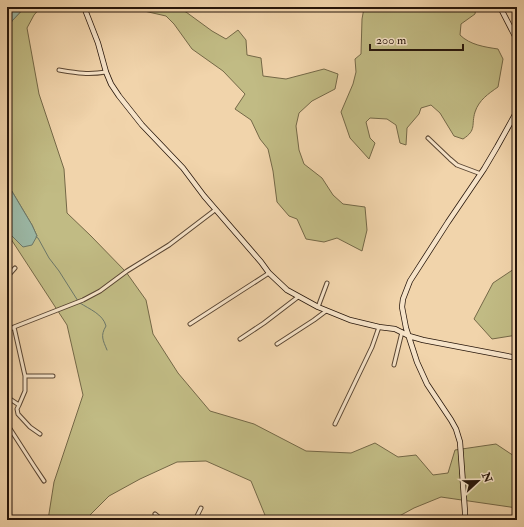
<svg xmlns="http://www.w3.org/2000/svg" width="524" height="527" font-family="'IM FELL Double Pica',serif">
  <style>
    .green { fill: #c1bb84; stroke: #746847 }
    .water { fill: #9bb8a6; stroke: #6c7768 }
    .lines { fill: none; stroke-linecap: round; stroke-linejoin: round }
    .stream { stroke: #6c7768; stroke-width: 1 }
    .street-casing { stroke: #594532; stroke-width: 5 }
    .secondary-casing { stroke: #26150a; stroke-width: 6 }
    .street { stroke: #f6e3c8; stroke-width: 3 }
    .secondary { stroke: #f6e3c8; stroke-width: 4.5 }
  </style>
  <rect width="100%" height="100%" fill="#f1d4ab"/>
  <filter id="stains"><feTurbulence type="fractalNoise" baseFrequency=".005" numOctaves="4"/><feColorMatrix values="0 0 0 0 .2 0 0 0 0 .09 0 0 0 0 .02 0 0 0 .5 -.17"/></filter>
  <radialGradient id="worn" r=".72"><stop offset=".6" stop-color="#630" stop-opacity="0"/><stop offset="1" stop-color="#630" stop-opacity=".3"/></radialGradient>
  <path class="green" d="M25 7H41L34 15 27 28 39 94 64 169 67 213 91 236 126 272 146 300 153 334 178 373 210 411 254 424 306 451 351 453 375 443 398 457 416 455 433 475 448 473 455 450 496 444 517 458V508L441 497 414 508 392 520H267L251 481 206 461 177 462 140 479 109 496 85 520H48L54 482 83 395 67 325 7 233V230L37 236 32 225 7 183V29L12 21Z
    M141 7H175L186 12 212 31 226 39 238 30 246 40 247 55 261 58 263 76 286 79 324 69 338 74 335 89 312 101 299 113 296 126 299 150 304 164 322 178 333 195 343 204 365 207 367 230 362 251 337 238 324 242 306 239 297 219 289 216 277 202 273 171 268 149 260 139 251 120 235 109 245 94 223 71 192 49 174 24 166 16 144 11Z
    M354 7H476L475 14 461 24 460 35C470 45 485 47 498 49L503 59 498 87C488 94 479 100 475 112 471 125 477 130 463 139L454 136 440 113 431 105 421 108 419 114 407 128 406 145 400 143 396 125 387 119 370 118 366 122 370 138 375 143 369 159 350 138 341 112 353 84 356 72 355 59 361 54 362 19 364 8 356 9Z
    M517 267V335L492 339 474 319 493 283Z"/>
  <path class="water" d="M7 7H25L12 21 7 29Z
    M7 183 32 225 37 236 32 245 23 247 7 231Z"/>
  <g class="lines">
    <path class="stream" d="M36 237 38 238 49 258 59 271 78 301
      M80 303C89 309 103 314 106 326 100 336 103 340 107 350"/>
    <g class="street-casing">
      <path id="street" d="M59 70C77 73 88 75 106 72
        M512 121 517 125
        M428 138 450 159 457 165 481 174
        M7 277 15 268
        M318 307 327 283
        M190 324 269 273
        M14 327 25 376V391L19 405
        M7 331 14 327 83 300 100 291 127 271 169 245 215 210
        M240 339 264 323 298 297
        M277 344 314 320 326 311
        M394 365 402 332
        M25 376H53
        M7 397 19 405 17 409 18 414 30 427 40 434
        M7 424 34 466 44 481
        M335 424 372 347 379 327
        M155 514 162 520
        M195 520 201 508"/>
    </g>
    <g class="secondary-casing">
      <path id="secondary" d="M84 7 98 43 106 72 111 84 119 96 142 125 183 168 204 196 261 262 269 273 287 290 318 307 350 320 379 327 395 329 409 336 423 340 517 358
        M500 7 517 40
        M465 520V512L460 442 456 429 451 420 427 384 417 362 406 328 402 307 403 299 410 281 448 222 484 169 497 147 517 111"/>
    </g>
    <use href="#street" class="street"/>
    <use href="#secondary" class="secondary"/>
  </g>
  <rect width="524" height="527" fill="none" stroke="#f1d4ab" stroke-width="24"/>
  <rect x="8" y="8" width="508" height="511" fill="none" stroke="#26150a" stroke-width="2"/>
  <rect x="12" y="12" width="500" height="503" fill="none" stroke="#26150a"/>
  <g transform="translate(478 481) rotate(68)" stroke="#f6e3c8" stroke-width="3" paint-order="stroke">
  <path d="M0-3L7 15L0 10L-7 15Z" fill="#26150a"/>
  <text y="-6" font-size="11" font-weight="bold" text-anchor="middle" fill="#26150a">N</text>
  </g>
  <path d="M370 44v6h93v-6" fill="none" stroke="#26150a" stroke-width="2"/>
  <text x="376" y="44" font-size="12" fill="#26150a" stroke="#f6e3c8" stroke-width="3" paint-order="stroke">200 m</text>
  <rect width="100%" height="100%" filter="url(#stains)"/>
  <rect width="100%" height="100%" fill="url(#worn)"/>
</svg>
